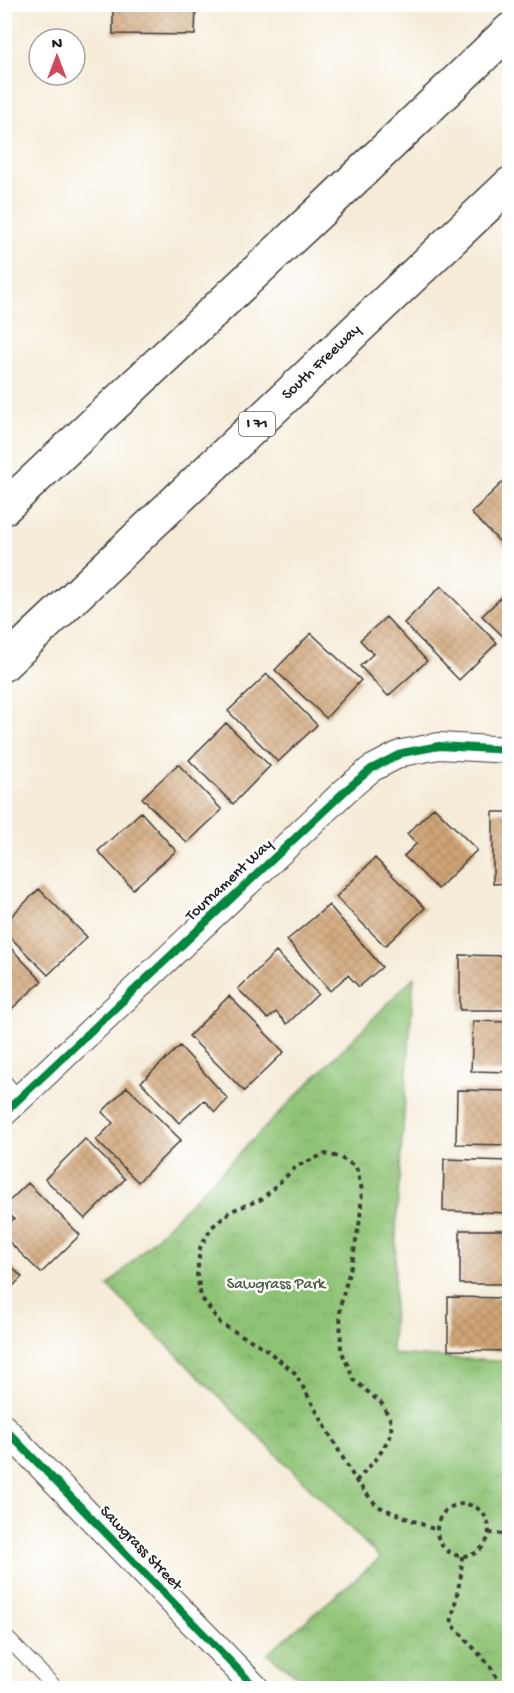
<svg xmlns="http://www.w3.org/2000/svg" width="514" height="1693" font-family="'Gochi Hand',sans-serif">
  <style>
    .park { fill: url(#park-crowns); stroke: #557048; stroke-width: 1.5 }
    .building { fill: url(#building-cross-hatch) }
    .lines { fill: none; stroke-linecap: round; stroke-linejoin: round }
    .lane-casing { stroke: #3d3b38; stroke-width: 16 }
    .street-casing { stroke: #3d3b38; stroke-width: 28 }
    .highway-casing { stroke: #3d3b38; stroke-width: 36 }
    .path { stroke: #3d3b38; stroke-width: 4; stroke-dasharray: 4.5 4.5; stroke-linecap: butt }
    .lane { stroke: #fff; stroke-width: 14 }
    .street { stroke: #fff; stroke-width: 26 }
    .highway { stroke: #fff; stroke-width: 33 }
    .cycleway-casing { stroke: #fff; stroke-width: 11 }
    .cycleway { stroke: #00873e; stroke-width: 8 }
    .labels { text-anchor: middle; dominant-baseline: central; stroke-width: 5; stroke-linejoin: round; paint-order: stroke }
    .shield { fill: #fff; stroke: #606060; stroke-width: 1.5 }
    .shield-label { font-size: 15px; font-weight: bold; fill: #1c1c1c }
    .street-label { font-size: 16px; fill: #1c1c1c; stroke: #fff }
    .park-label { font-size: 16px; fill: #4a5f40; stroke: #fff }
  </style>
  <defs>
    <pattern id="park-crowns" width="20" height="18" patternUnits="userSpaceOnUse" patternTransform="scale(1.5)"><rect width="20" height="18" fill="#8ec375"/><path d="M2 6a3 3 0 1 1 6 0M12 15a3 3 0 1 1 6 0" fill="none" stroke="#7aa765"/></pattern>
    <pattern id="building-cross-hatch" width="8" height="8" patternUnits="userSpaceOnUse" patternTransform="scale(1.5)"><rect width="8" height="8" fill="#d0a577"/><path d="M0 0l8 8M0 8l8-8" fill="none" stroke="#b28d66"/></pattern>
  </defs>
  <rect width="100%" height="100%" fill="#fff"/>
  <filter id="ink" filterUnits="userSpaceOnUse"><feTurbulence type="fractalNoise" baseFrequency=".0167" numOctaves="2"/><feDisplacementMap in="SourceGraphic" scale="12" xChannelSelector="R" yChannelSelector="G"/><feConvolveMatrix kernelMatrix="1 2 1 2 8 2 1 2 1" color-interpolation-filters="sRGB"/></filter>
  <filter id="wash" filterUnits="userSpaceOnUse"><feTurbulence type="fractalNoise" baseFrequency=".008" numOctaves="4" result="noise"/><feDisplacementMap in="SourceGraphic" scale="24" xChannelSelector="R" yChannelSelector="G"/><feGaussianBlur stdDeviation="1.35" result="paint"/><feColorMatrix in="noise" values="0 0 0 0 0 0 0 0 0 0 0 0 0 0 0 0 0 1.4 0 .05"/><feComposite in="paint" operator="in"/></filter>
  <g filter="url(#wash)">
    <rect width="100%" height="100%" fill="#f5ebd7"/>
    <path class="park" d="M414 977 397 1211 392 1354 509 1362V1688H370L325 1685 294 1674 267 1654 380 1558 108 1286Z"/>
    <g id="blocks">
      <path class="building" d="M113 4H196L195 35 113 34Z
        M510 475V552L471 513Z
        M441 586 497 643 459 680 404 623Z
        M510 589V643L482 616Z
        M386 617 427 661 388 696 360 666 373 654 360 640Z
        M311 633 361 680 326 718 275 670Z
        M267 674 317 725 278 762 228 711Z
        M226 723 270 766 233 804 189 760Z
        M178 764 222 810 187 843 142 798Z
        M434 807 477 850 438 889 404 856 417 843 407 834Z
        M141 812 176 851 133 889 98 851Z
        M493 812H510V883L493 884Z
        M375 858 425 908 385 946 336 897Z
        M39 889 87 937 48 975 4 931V923Z
        M329 905 382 967 359 987 348 975 330 991 287 940Z
        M4 941 42 981 4 1016Z
        M276 952 318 994 287 1024 276 1012 268 1019 238 989Z
        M460 955 510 956V1010H460Z
        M229 996 284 1052 244 1091 189 1036Z
        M473 1021 510 1022V1072L471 1071Z
        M180 1046 228 1099 215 1112 204 1100 179 1123 141 1082Z
        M127 1087 181 1140 138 1182 96 1140 113 1123 102 1112Z
        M457 1090 510 1091V1145L456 1144Z
        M85 1139 125 1179 85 1219 45 1179Z
        M444 1159 510 1161V1213L443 1211Z
        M28 1183 80 1235 41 1273 4 1237V1228L14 1219 4 1209V1206Z
        M460 1230H510V1284H460Z
        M4 1259 22 1277 4 1295Z
        M448 1297 510 1298V1351L448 1350Z"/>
    </g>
  </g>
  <g filter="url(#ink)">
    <use href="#blocks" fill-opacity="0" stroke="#3d3b38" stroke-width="1.5"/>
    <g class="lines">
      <g class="lane-casing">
        <path id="lane" d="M4 1081 19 1099
          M4 1635 56 1688"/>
      </g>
      <g class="street-casing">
        <path id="street" d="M4 1113 346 790 371 769 402 753 439 746 510 750
          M4 1428 256 1688"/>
      </g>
      <g class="highway-casing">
        <g id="highway">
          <path d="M4 508 328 204 510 30"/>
          <path id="s1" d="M4 664 510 184"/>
        </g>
      </g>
      <path class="path" d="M356 1481 378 1457 392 1433 390 1419 382 1404 354 1380 341 1350 340 1307 352 1262 360 1220 362 1190 356 1167 339 1157 325 1154 297 1166 262 1199 231 1211 212 1227 200 1248 197 1275 201 1297 221 1324 263 1347 295 1373 356 1481 377 1506 436 1530
        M437 1530a26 26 0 1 1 52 0a26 26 0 1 1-52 0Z
        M489 1533 510 1534
        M462 1556 461 1575 451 1623 490 1666 503 1688"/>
      <use href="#lane" class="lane"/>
      <use href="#street" class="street"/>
      <use href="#highway" class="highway"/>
      <g class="cycleway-casing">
        <path id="cycleway" d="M4 1113 346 790 371 769 402 753 439 746 510 750
          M4 1428 256 1688"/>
      </g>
      <use href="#cycleway" class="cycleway"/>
    </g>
  </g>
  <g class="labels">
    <rect class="shield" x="239" y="412" width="36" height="24" rx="4.5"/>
    <g class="shield-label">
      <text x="257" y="424">I 71</text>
    </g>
    <g class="street-label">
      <text stroke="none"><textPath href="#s1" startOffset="438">South Freeway</textPath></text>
      <text transform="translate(230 881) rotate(-43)">Tournament Way</text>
      <text transform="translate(140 1549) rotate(46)">Sawgrass Street</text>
    </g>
    <g class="park-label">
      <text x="276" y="1285">Sawgrass Park</text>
    </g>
  </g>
  <rect width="514" height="1693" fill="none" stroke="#fff" stroke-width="24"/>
  <g transform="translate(57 57)"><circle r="28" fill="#ffffff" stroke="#a4a4a4" stroke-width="1.5"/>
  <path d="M0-4.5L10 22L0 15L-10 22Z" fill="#d1495b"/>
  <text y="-9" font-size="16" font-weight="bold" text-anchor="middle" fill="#1c1c1c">N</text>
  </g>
</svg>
